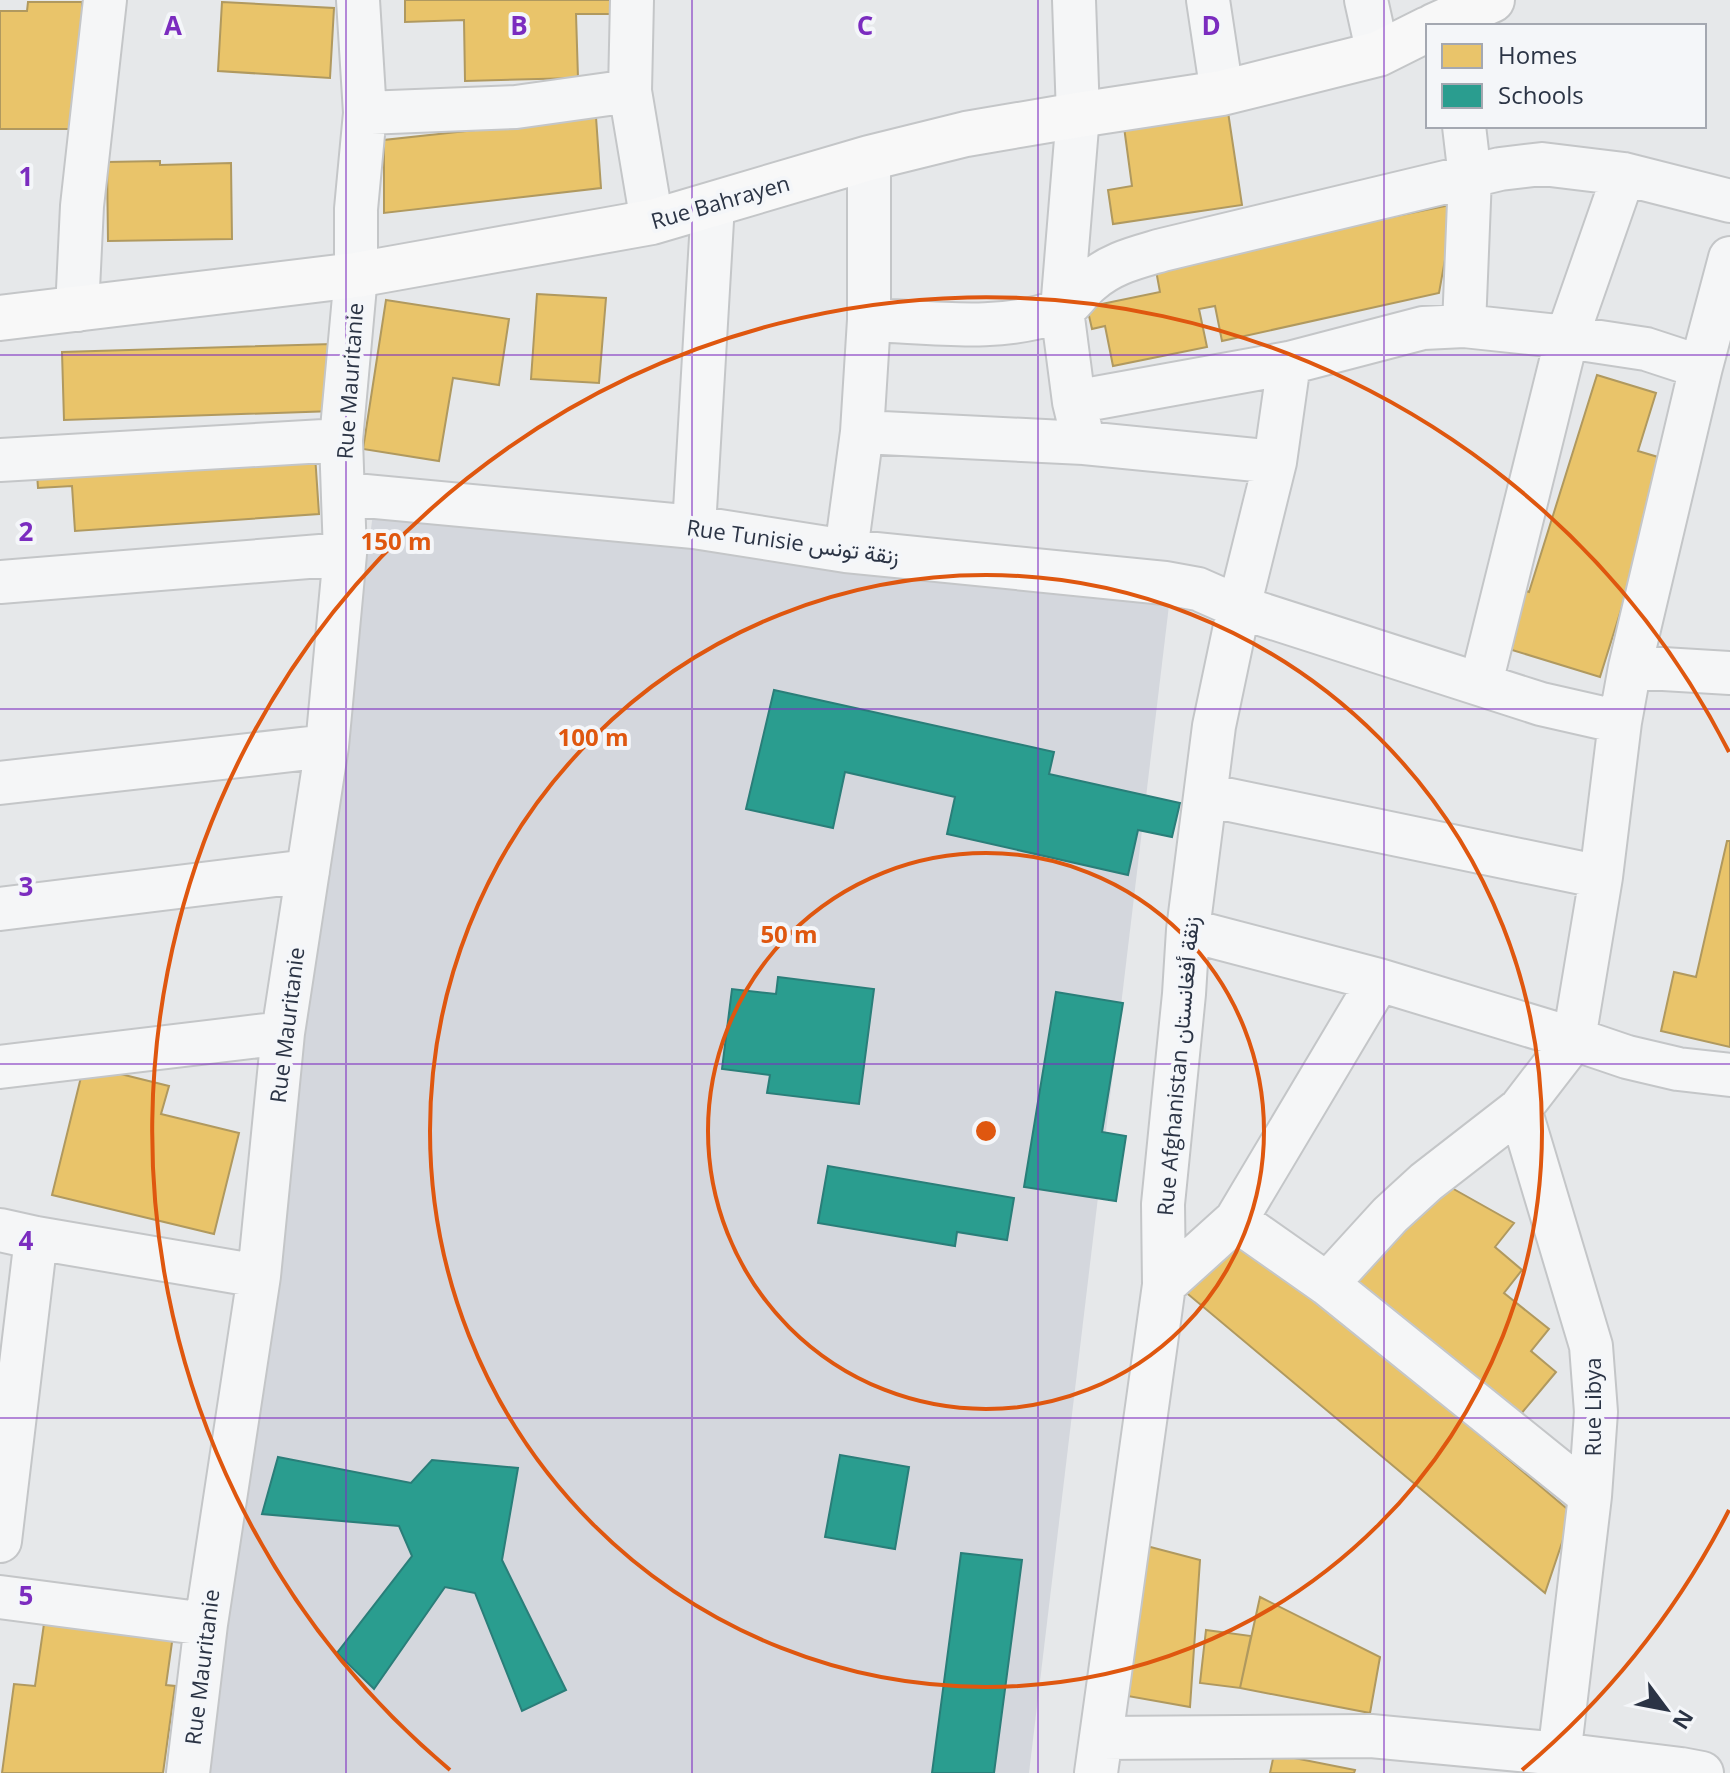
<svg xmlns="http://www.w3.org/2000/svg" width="1730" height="1773" font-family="'Open Sans',Vazirmatn,sans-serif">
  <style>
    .built { fill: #d4d7dd }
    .homes { fill: #e9c46a; stroke: #b0995f; stroke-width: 2 }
    .schools { fill: #2a9d8f; stroke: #2a7e79; stroke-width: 2 }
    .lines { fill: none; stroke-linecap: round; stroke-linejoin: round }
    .street-casing { stroke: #c4c6c8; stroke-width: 46 }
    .secondary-casing { stroke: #c4c6c8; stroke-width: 48 }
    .street { stroke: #f5f6f7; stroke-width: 42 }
    .secondary { stroke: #f8f8f8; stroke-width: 44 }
    .grid { fill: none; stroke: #7b2cbf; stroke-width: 2; stroke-opacity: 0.55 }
    .ring { fill: none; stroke: #df570f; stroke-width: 4 }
    .labels { text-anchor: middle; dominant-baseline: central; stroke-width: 8; stroke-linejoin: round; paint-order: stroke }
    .street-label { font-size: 22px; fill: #2b3445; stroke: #f4f6f9 }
    .grid-label { font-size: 26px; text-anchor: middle; font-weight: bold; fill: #7b2cbf; stroke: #f4f6f9; stroke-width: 8; stroke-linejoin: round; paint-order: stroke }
    .centre { fill: #df570f; stroke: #f4f6f9; stroke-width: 4 }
    .ring-label { font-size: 24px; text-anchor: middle; font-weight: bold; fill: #df570f; stroke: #f4f6f9; stroke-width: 8; stroke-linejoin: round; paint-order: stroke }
  </style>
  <rect width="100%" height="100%" fill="#e6e8ea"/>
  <path class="built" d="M374 506 1170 597 1029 1773H208Z"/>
  <path class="homes" d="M405 0H622V14H576L578 78 465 81 464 20 405 22Z
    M28 2H82L83 129H0V11H27Z
    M222 2 334 8 330 78 218 71Z
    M1228 112 1242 205 1113 224 1108 190 1132 186 1124 127Z
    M596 117 601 188 384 213V140Z
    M160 161V165L231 163 232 239 108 241 107 162Z
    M1455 204 1439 293 1222 341 1215 306 1199 309 1207 347 1113 366 1105 326 1092 329 1087 307 1160 292 1155 265Z
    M537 294 606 298 599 383 531 379Z
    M386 300 509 319 499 385 453 378 439 461 363 449Z
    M332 344 334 411 64 420 62 352Z
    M1597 375 1656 393 1638 451 1668 460 1600 677 1496 645 1514 587 1529 592Z
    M315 455 319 514 75 531 72 486 38 488 37 474Z
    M1727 841H1730V1047L1661 1031 1674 972 1696 977Z
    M84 1065 169 1086 161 1114 239 1133 214 1234 52 1195Z
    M1450 1187 1514 1223 1495 1247 1522 1270 1504 1293 1549 1329 1531 1351 1556 1372 1520 1415 1353 1278Z
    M1235 1228 1572 1513 1545 1593 1183 1290Z
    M1139 1544 1200 1560 1190 1707 1122 1695Z
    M1260 1597 1380 1657 1370 1713 1240 1688Z
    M45 1617 173 1635 166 1685 175 1686 163 1773H2L14 1684 35 1686Z
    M1206 1630 1251 1636 1240 1688 1200 1683Z
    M1274 1754 1355 1770 1354 1773H1270Z"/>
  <path class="schools" d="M774 690 1054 752 1049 774 1180 803 1172 837 1138 830 1128 875 947 834 955 797 845 772 833 828 746 809Z
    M778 977 874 989 859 1104 767 1093 770 1075 722 1069 732 989 776 994Z
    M1056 992 1123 1003 1102 1132 1126 1136 1116 1201 1024 1187Z
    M828 1166 1014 1198 1007 1240 957 1232 955 1246 818 1223Z
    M840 1455 909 1467 895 1549 825 1537Z
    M278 1457 411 1483 432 1460 518 1468 502 1560 566 1690 522 1711 475 1593 445 1587 374 1689 337 1653 412 1556 399 1526 262 1514Z
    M961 1553 1022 1560 994 1773H932Z"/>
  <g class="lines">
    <g class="street-casing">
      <path id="street" d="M632 0 630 91 652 222
        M1074 0 1078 115 1062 310 1074 402 1084 443
        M1208 0 1222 93
        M1366 0 1378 54
        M365 113 516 107 630 91
        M1464 126 1470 177 1464 326
        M77 310 82 206 105 0
        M869 320C931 322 999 333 1059 311 1071 306 1080 290 1090 282 1112 263 1135 258 1162 250L1500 169 1542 164 1624 174 1730 201
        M1074 402 1289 363 1423 328 1464 326 1567 337 1646 349 1701 367
        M862 432 1084 443 1275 462
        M0 460 341 440
        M344 494 694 527 846 551 1165 583 1198 589 1239 607 1541 704 1620 722
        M694 527 713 204
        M846 551 862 432 869 320V158
        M0 582 345 554
        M1630 667 1730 673
        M1481 683 1567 337 1624 174
        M0 783 327 746
        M1206 795 1601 877
        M0 909 308 871
        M1188 930 1379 980 1574 1039 1627 1057 1678 1069 1730 1075
        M0 1067 283 1033
        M1520 1109 1591 1346 1596 1412 1590 1496 1557 1773
        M1236 1220 1327 1284 1590 1496
        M0 1230 36 1238 259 1276
        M1327 1284 1390 1215 1426 1182 1520 1109 1574 1039 1601 877 1620 722 1630 667 1701 367 1730 258
        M1164 1285 1236 1220 1379 980
        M0 1541 36 1238
        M0 1597 206 1624
        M1102 1738 1371 1736 1560 1754 1681 1769 1702 1773
        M188 1773 206 1624 259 1276 283 1033 327 746 345 554 341 440 356 275V209L365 113 358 0
        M1096 1773 1164 1285 1163 1204 1184 994 1188 930 1214 726 1239 607 1275 462 1289 363"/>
    </g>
    <g class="secondary-casing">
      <path id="secondary" d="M1434 26 1492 0
        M0 318 356 275 652 222 869 158 966 134 1078 115 1222 93 1378 54 1428 29"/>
    </g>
    <use href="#street" class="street"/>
    <use href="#secondary" class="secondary"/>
  </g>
  <path class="grid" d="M346 0V1773M692 0V1773M1038 0V1773M1384 0V1773M0 355H1730M0 709H1730M0 1064H1730M0 1418H1730"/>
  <g class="ring">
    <circle cx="986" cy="1131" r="278"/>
    <circle cx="986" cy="1131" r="556"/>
    <path d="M1729 1510A834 834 0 0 1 1522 1770M450 1770A834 834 0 1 1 1729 752"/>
  </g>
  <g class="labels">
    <g class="street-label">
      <text transform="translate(720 201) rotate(-16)">Rue Bahrayen</text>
      <text transform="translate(349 381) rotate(-86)">Rue Mauritanie</text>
      <text transform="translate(793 541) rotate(8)">Rue Tunisie زنقة تونس</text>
      <text transform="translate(286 1025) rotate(-83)">Rue Mauritanie</text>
      <text transform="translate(1177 1066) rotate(-85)">Rue Afghanistan زنقة أفغانستان</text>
      <text transform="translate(1592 1407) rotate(-90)">Rue Libya</text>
      <text transform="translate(201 1667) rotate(-83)">Rue Mauritanie</text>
    </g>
  </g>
  <g class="grid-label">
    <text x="173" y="35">A</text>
    <text x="519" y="35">B</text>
    <text x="865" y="35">C</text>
    <text x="1211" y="35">D</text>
    <text x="26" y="186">1</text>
    <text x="26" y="541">2</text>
    <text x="26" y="896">3</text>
    <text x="26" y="1250">4</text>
    <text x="26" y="1605">5</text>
  </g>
  <circle cx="986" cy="1131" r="12" class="centre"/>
  <g class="ring-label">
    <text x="396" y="550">150 m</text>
    <text x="593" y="746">100 m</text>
    <text x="789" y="943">50 m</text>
  </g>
  <rect x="1426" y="24" width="280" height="104" fill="#f4f6f9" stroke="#a4a8b1" stroke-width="2"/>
  <rect x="1442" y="44" width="40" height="24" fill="#e9c46a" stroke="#a4a8b1" stroke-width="2"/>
  <text x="1498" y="64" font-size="24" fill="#2b3445">Homes</text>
  <rect x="1442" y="84" width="40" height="24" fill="#2a9d8f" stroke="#a4a8b1" stroke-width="2"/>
  <text x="1498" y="104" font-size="24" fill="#2b3445">Schools</text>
  <g transform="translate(1666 1709) rotate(122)" stroke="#f4f6f9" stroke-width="6" paint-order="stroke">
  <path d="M0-6L14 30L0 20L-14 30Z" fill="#2b3445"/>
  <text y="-12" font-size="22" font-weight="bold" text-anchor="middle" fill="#2b3445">N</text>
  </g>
</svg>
